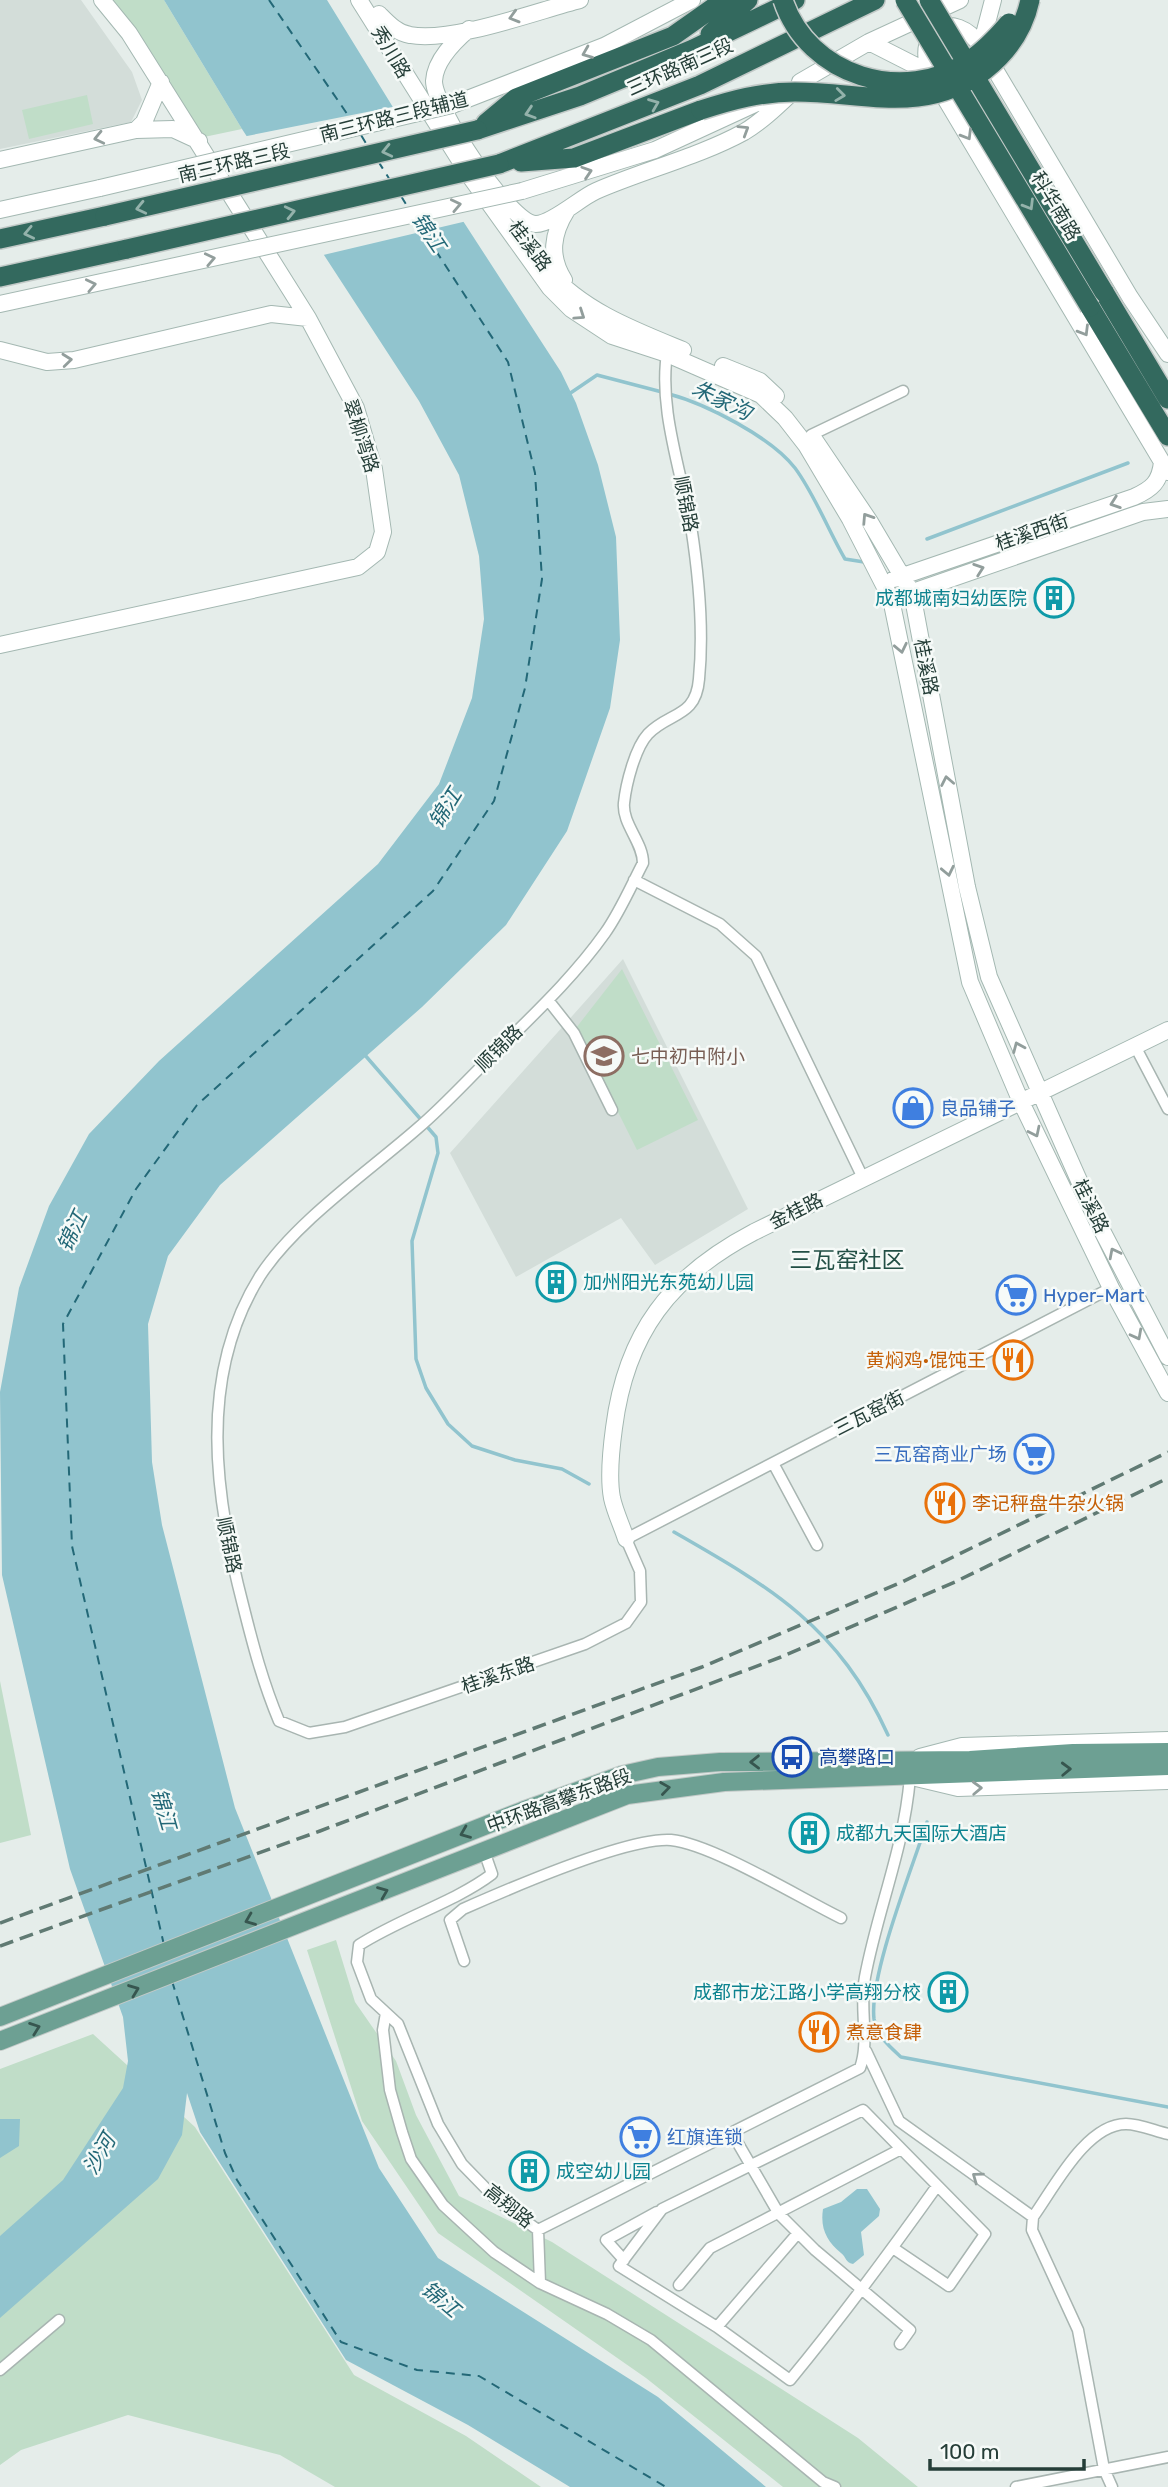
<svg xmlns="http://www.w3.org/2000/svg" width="1168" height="2487" font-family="Rubik,'Noto Sans SC',sans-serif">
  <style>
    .built { fill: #d3ddd9 }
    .green { fill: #c0ddc8 }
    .water { fill: #91c4ce }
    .pier { fill: #e5edea }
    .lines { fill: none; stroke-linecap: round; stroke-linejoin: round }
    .stream { stroke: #91c4ce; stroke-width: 3.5 }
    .ferry { stroke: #236877; stroke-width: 2; stroke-dasharray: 9 7; stroke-linecap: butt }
    .street-casing { stroke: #a8b5b1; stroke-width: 13 }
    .secondary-casing { stroke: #a4b8b2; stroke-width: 18 }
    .primary-casing { stroke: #c2c9c7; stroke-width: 20 }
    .highway-casing { stroke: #c2c9c7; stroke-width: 22 }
    .street { stroke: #fff; stroke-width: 10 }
    .secondary { stroke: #fff; stroke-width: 16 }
    .primary { stroke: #6da093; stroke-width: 18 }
    .highway { stroke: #33695e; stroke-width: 19 }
    .rail { stroke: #607a73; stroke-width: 3.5; stroke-dasharray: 14 7; stroke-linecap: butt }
    .secondary-bridge-casing { stroke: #a4b8b2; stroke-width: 18; stroke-linecap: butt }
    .highway-bridge-casing { stroke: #c2c9c7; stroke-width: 22; stroke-linecap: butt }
    .secondary-bridge { stroke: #fff; stroke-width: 16 }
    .highway-bridge { stroke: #33695e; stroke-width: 19 }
    .oneway { stroke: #929e9c }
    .oneway2 { stroke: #94b2ab }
    .oneway3 { stroke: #37564f }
    .labels { text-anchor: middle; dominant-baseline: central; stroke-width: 5; stroke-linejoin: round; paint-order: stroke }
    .street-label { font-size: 19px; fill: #253e38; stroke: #f6faf8 }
    .culture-label { font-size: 19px; fill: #0d838f; stroke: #f6faf8; text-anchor: start }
    .education-label { font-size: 19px; fill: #785e54; stroke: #f6faf8; text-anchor: start }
    .shop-label { font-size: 19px; fill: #366cbe; stroke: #f6faf8; text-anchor: start }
    .food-label { font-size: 19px; fill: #c56008; stroke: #f6faf8; text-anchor: start }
    .transit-label { font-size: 19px; fill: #164399; stroke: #f6faf8; text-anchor: start }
    .water-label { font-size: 21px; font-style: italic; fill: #236877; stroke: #f6faf8 }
    .quarter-label { font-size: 23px; fill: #224f45; stroke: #f6faf8 }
  </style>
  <rect width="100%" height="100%" fill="#e5edea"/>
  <path class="built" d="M0 0H81L132 72 142 100 131 122 0 149Z
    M623 959 748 1209 655 1265 621 1218 516 1277 450 1153Z"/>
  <path class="green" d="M108 0H164L242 129 204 137Z
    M87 95 93 124 29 139 22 110Z
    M622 969 698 1120 637 1150 576 1028Z
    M0 1681 31 1835 0 1843Z
    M336 1940 355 2002 396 2061 416 2115 459 2196 552 2242 858 2438 918 2487H783L646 2378 438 2233 362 2121 307 1950Z
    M93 2034 195 2127 354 2375 466 2436 541 2487H335L280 2455 128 2415 21 2450 0 2465V2069Z"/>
  <path class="water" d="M164 0H327L463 221 561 372 576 403 598 465 616 537 620 640 610 708 567 831 506 925 422 1007 220 1185 168 1256 148 1324 152 1462 162 1525 235 1808 379 2168 438 2258 658 2397 766 2487H570L468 2425 346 2360 200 2132 187 2093 182 2135 158 2179 0 2318V2236L63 2180 123 2088 128 2061 123 2017 70 1869 2 1575 0 1392 19 1288 49 1206 89 1134 159 1061 378 864 439 784 472 698 484 619 479 556 459 475 419 401 242 129Z
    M0 2119H20L19 2146 0 2158Z
    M857 2189H867L880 2209 879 2216 861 2232 864 2255 853 2264C845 2262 847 2258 841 2253 827 2241 820 2229 823 2209L841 2202Z"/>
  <path class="pier" d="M397 106 467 221 319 256 242 137Z"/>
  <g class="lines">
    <path class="stream" d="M569 394 597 375 662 392
      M669 394C706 404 771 437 795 468 815 495 828 530 845 559L864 562
      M927 539 1128 463
      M364 1054 436 1137 438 1153 412 1241 416 1359 426 1388 448 1424 472 1446 515 1460 562 1469 589 1484
      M674 1532C772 1588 839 1627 888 1735
      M927 1822C912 1869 869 1975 874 2019 877 2036 889 2046 901 2057L1168 2107"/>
    <path class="ferry" d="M269 0 352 121
      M361 135 367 145
      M378 161 390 180
      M401 196 409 209
      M164 1945 72 1546 63 1324 136 1189 197 1105 433 891 494 801 525 688 542 579 535 473 508 362 416 220
      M172 1981 225 2153 237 2180 341 2342 417 2370 479 2376 666 2487"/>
    <g class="street-casing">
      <path id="street" d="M668 348C657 405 681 470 691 526 699 577 704 628 699 679 696 718 669 712 648 734 635 748 626 784 624 803 622 824 643 842 643 863 631 886 620 912 605 933 573 978 533 1015 494 1054 469 1078 445 1105 418 1128 369 1171 295 1222 260 1276 197 1377 215 1497 243 1605 253 1645 263 1683 279 1721L309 1733 345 1727 585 1644 626 1623 641 1602 640 1571 626 1539 1111 1288
        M811 435 903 391
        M634 880 720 924 756 956 863 1178
        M548 1000 574 1033 612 1110
        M1135 1046 1168 1109
        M773 1463 817 1545
        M484 1851 492 1874C455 1902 401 1918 359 1945L357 1962 371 1999 398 2024 438 2124 462 2164 499 2202 538 2230 860 2068C870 2041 859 2009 865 1977 878 1908 904 1849 910 1777
        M464 1961 450 1920 463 1909C506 1890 628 1837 671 1840 712 1844 800 1898 841 1918
        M386 2013 383 2030 390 2090 402 2132 411 2159 443 2205 494 2252 540 2283 607 2314 651 2340 823 2482 835 2487
        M866 2051 899 2121 1033 2217
        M732 2133 779 2214 815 2250 910 2330 900 2344
        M538 2230 540 2283
        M893 2248 949 2286 985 2234 863 2110 662 2209 619 2266 717 2327 790 2380C842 2317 890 2252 937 2186
        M624 2260 606 2240 657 2212
        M679 2285 710 2248 901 2149
        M717 2327 798 2233
        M0 2370 59 2320
        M1016 2487 1168 2457
        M1112 2487 1104 2469 1078 2330 1032 2230 1033 2217C1054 2188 1086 2124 1126 2124 1139 2124 1155 2131 1168 2134"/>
    </g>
    <g class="secondary-casing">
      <path id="secondary" d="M359 0 469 175 550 288 571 309 612 336 667 354 761 395 785 418 806 445 850 519 891 599 970 982 1021 1102 1111 1288 1168 1393
        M993 0 981 46 1130 297 1168 354
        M379 14C388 23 397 33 410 35 452 43 537 11 580 0
        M469 29C455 41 435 60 434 81 434 107 509 224 536 224 552 224 580 198 596 191 644 170 698 157 744 132 768 118 789 94 809 77
        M869 42 930 73 1168 472
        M930 73C914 28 953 8 981 46
        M800 82 869 42 960 0
        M452 105 604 46 692 0
        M136 130 173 129 199 141
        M0 160 136 130 144 122 161 82
        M522 191 655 150 770 97
        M0 210 100 188
        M547 270C583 311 634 330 683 350
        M564 280C549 256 552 234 567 210
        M0 304 143 273
        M0 350 47 362 74 360 271 314 308 318
        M723 366 760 381 776 396
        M814 439 870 522 912 593 967 887 989 977 1096 1219 1168 1357
        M894 579 1134 497C1152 489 1160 482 1162 462
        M904 595 1143 512 1168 509
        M0 645 358 567 377 552 383 532 374 469 356 408 308 318 129 33 102 0
        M626 1539C622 1526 615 1512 612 1498 608 1477 611 1450 614 1428 626 1333 670 1276 754 1232L1168 1030
        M920 1757 962 1746 1168 1740
        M916 1778 958 1788 1168 1781"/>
    </g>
    <g class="primary-casing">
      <path id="primary" d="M0 2017 522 1811 622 1775 658 1767 720 1762 970 1760 1073 1753 1168 1752
        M0 2041 627 1795 724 1782 1168 1766"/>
    </g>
    <g class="highway-casing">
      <path id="highway" d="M710 34 748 0
        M486 123 516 98 673 36 724 0
        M477 130 580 96 693 49 795 0
        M521 162 574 158 701 110
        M499 164 700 85 875 0
        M0 239 105 216
        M0 277 127 249
        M1104 292 1168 399
        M1090 307 1168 436"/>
    </g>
    <use href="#street" class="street"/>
    <use href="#secondary" class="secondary"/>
    <use href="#primary" class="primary"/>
    <use href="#highway" class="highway"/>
    <path class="rail" d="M0 1923 702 1667 902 1582 1168 1452
      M0 1946 320 1831 781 1657 955 1582 1168 1478"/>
    <g class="secondary-bridge-casing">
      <path id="secondary-bridge" d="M100 188 452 105
        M143 273 522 191"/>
    </g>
    <g class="highway-bridge-casing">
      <path id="highway-bridge" d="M783 0C808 76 904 106 970 60 985 50 997 37 1009 23
        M905 0 1090 307
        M929 0 1104 292
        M701 110C732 100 761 92 795 92 865 92 923 116 985 70 1008 52 1024 28 1030 0
        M105 216 477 130
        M127 249 499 164"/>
    </g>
    <use href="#secondary-bridge" class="secondary-bridge"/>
    <use href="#highway-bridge" class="highway-bridge"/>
  </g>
  <defs><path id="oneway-chevron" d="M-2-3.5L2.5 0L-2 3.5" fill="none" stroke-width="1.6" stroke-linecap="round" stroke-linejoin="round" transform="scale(1.75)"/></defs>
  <g class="oneway">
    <use href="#oneway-chevron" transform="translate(514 17) rotate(164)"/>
    <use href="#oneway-chevron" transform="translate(587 53) rotate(158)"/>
    <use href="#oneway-chevron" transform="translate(744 130) rotate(-32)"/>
    <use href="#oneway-chevron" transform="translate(967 135) rotate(59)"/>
    <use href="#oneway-chevron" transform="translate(99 138) rotate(167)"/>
    <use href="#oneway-chevron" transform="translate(587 172) rotate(-18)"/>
    <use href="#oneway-chevron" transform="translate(456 205) rotate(-12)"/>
    <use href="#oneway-chevron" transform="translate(210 259) rotate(-12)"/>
    <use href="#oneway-chevron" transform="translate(91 285) rotate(-12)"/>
    <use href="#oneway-chevron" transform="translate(580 315) rotate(34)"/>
    <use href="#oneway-chevron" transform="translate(1084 331) rotate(59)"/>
    <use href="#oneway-chevron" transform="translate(67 360) rotate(-6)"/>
    <use href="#oneway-chevron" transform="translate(1115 503) rotate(161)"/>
    <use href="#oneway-chevron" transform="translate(867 518) rotate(-123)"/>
    <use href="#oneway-chevron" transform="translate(979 569) rotate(-19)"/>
    <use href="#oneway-chevron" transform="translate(901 648) rotate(78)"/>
    <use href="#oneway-chevron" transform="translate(947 781) rotate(-101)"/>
    <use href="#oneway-chevron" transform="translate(948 871) rotate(78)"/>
    <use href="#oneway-chevron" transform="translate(1018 1047) rotate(-113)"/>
    <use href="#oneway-chevron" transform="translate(1035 1132) rotate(64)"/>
    <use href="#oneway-chevron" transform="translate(1114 1253) rotate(-117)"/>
    <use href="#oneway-chevron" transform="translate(1137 1335) rotate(62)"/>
    <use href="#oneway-chevron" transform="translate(977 1788) rotate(-2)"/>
    <use href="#oneway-chevron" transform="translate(977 2177) rotate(-144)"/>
  </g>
  <g class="oneway2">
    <use href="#oneway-chevron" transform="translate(840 95) rotate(7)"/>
    <use href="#oneway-chevron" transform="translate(654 104) rotate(-22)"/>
    <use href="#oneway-chevron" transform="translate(530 113) rotate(162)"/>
    <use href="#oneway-chevron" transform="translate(387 151) rotate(167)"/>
    <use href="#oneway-chevron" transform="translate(1029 205) rotate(59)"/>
    <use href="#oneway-chevron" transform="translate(141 208) rotate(167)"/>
    <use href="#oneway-chevron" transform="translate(290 212) rotate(-13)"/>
    <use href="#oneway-chevron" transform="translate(29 233) rotate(168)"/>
  </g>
  <g class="oneway3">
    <use href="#oneway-chevron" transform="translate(755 1762) rotate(179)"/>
    <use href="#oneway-chevron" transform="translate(1066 1769) rotate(-2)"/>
    <use href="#oneway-chevron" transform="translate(665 1788) rotate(-8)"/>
    <use href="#oneway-chevron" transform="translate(465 1833) rotate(158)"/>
    <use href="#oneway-chevron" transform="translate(383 1892) rotate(-22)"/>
    <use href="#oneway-chevron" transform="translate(250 1920) rotate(158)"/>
    <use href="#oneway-chevron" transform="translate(134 1990) rotate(-21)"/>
    <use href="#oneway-chevron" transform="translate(35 2028) rotate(-20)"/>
  </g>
  <defs>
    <g id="building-ring" transform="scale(2.0125)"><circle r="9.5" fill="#f6faf8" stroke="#0f9aa8" stroke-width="1.5"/><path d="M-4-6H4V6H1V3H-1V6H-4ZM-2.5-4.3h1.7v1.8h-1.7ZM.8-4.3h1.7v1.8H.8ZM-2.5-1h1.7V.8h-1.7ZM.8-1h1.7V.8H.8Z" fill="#0f9aa8"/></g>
    <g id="school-ring" transform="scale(2.0125)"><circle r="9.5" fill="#f6faf8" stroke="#8d6e63" stroke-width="1.5"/><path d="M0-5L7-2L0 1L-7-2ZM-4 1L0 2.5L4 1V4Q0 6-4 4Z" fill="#8d6e63"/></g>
    <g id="shop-ring" transform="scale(2.0125)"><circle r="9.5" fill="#f6faf8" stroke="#3f7fe0" stroke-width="1.5"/><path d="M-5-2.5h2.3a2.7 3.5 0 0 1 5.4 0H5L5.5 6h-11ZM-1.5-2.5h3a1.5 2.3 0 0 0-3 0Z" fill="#3f7fe0"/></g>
    <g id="supermarket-ring" transform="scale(2.0125)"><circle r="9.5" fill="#f6faf8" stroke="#3f7fe0" stroke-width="1.5"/><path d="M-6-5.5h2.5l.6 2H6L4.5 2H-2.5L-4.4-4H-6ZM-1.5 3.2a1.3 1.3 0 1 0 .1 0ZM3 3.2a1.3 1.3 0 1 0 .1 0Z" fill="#3f7fe0"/></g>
    <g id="restaurant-ring" transform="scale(2.0125)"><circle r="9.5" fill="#f6faf8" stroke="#e8710a" stroke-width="1.5"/><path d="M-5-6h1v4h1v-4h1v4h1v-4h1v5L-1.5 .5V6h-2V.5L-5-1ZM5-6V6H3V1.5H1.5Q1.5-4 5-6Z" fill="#e8710a"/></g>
    <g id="bus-ring" transform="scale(2.0125)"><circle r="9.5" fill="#f6faf8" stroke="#1a4fb4" stroke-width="1.5"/><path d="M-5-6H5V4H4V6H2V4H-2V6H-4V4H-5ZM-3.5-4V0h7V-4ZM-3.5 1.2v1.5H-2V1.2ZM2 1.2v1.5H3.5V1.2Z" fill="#1a4fb4"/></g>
  </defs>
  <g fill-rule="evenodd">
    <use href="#building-ring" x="1054" y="598"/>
    <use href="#school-ring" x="604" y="1056"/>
    <use href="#shop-ring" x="913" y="1108"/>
    <use href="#building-ring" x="556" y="1282"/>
    <use href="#supermarket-ring" x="1016" y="1295"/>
    <use href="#restaurant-ring" x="1013" y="1360"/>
    <use href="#supermarket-ring" x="1034" y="1454"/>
    <use href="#restaurant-ring" x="945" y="1503"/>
    <use href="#bus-ring" x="792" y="1757"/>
    <use href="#building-ring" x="809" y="1833"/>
    <use href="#building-ring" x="948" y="1992"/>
    <use href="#restaurant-ring" x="819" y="2032"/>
    <use href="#supermarket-ring" x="640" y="2137"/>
    <use href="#building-ring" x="529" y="2171"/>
  </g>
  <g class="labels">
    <g class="street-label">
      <text transform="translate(391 52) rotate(59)">秀川路</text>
      <text transform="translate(680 67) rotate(-24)">三环路南三段</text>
      <text transform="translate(394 117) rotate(-14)">南三环路三段辅道</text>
      <text transform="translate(234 163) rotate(-13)">南三环路三段</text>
      <text transform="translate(1056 206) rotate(59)">科华南路</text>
      <text transform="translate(530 246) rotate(53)">桂溪路</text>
      <text transform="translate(361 436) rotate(72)">翠柳湾路</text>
      <text transform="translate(686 504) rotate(79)">顺锦路</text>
      <text transform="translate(1032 532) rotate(-19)">桂溪西街</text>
      <text transform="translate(926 667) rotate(79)">桂溪路</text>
      <text transform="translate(499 1048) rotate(-45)">顺锦路</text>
      <text transform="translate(1091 1206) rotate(64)">桂溪路</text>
      <text transform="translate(796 1211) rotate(-26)">金桂路</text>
      <text transform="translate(869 1413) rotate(-27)">三瓦窑街</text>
      <text transform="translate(229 1545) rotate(78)">顺锦路</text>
      <text transform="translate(498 1675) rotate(-19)">桂溪东路</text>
      <text transform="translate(559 1801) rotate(-20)">中环路高攀东路段</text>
      <text transform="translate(509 2206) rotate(39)">高翔路</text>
    </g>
    <g class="culture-label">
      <text x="1027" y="598" text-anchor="end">成都城南妇幼医院</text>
      <text x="583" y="1282">加州阳光东苑幼儿园</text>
      <text x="836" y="1833">成都九天国际大酒店</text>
      <text x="921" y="1992" text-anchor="end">成都市龙江路小学高翔分校</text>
      <text x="556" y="2171">成空幼儿园</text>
    </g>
    <g class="education-label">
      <text x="631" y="1056">七中初中附小</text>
    </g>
    <g class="shop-label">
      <text x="940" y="1108">良品铺子</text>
      <text x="1043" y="1295">Hyper-Mart</text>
      <text x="1007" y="1454" text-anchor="end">三瓦窑商业广场</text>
      <text x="667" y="2137">红旗连锁</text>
    </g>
    <g class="food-label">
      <text x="986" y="1360" text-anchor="end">黄焖鸡·馄饨王</text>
      <text x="972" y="1503">李记秤盘牛杂火锅</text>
      <text x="846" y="2032">煮意食肆</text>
    </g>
    <g class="transit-label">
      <text x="819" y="1757">高攀路口</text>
    </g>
    <g class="water-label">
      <text transform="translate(429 232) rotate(56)">锦江</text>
      <text transform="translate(722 400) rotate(26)">朱家沟</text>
      <text transform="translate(445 808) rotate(-58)">锦江</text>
      <text transform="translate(72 1231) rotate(-65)">锦江</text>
      <text transform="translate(164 1809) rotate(74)">锦江</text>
      <text transform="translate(99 2154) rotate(-60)">沙河</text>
      <text transform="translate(441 2299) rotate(40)">锦江</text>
    </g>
    <g class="quarter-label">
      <text x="847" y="1260">三瓦窑社区</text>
    </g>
  </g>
  <path d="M930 2459v10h154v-10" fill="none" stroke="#253e38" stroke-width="3.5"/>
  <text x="940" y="2459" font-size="21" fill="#253e38" stroke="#f6faf8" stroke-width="5" paint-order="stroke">100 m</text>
</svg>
